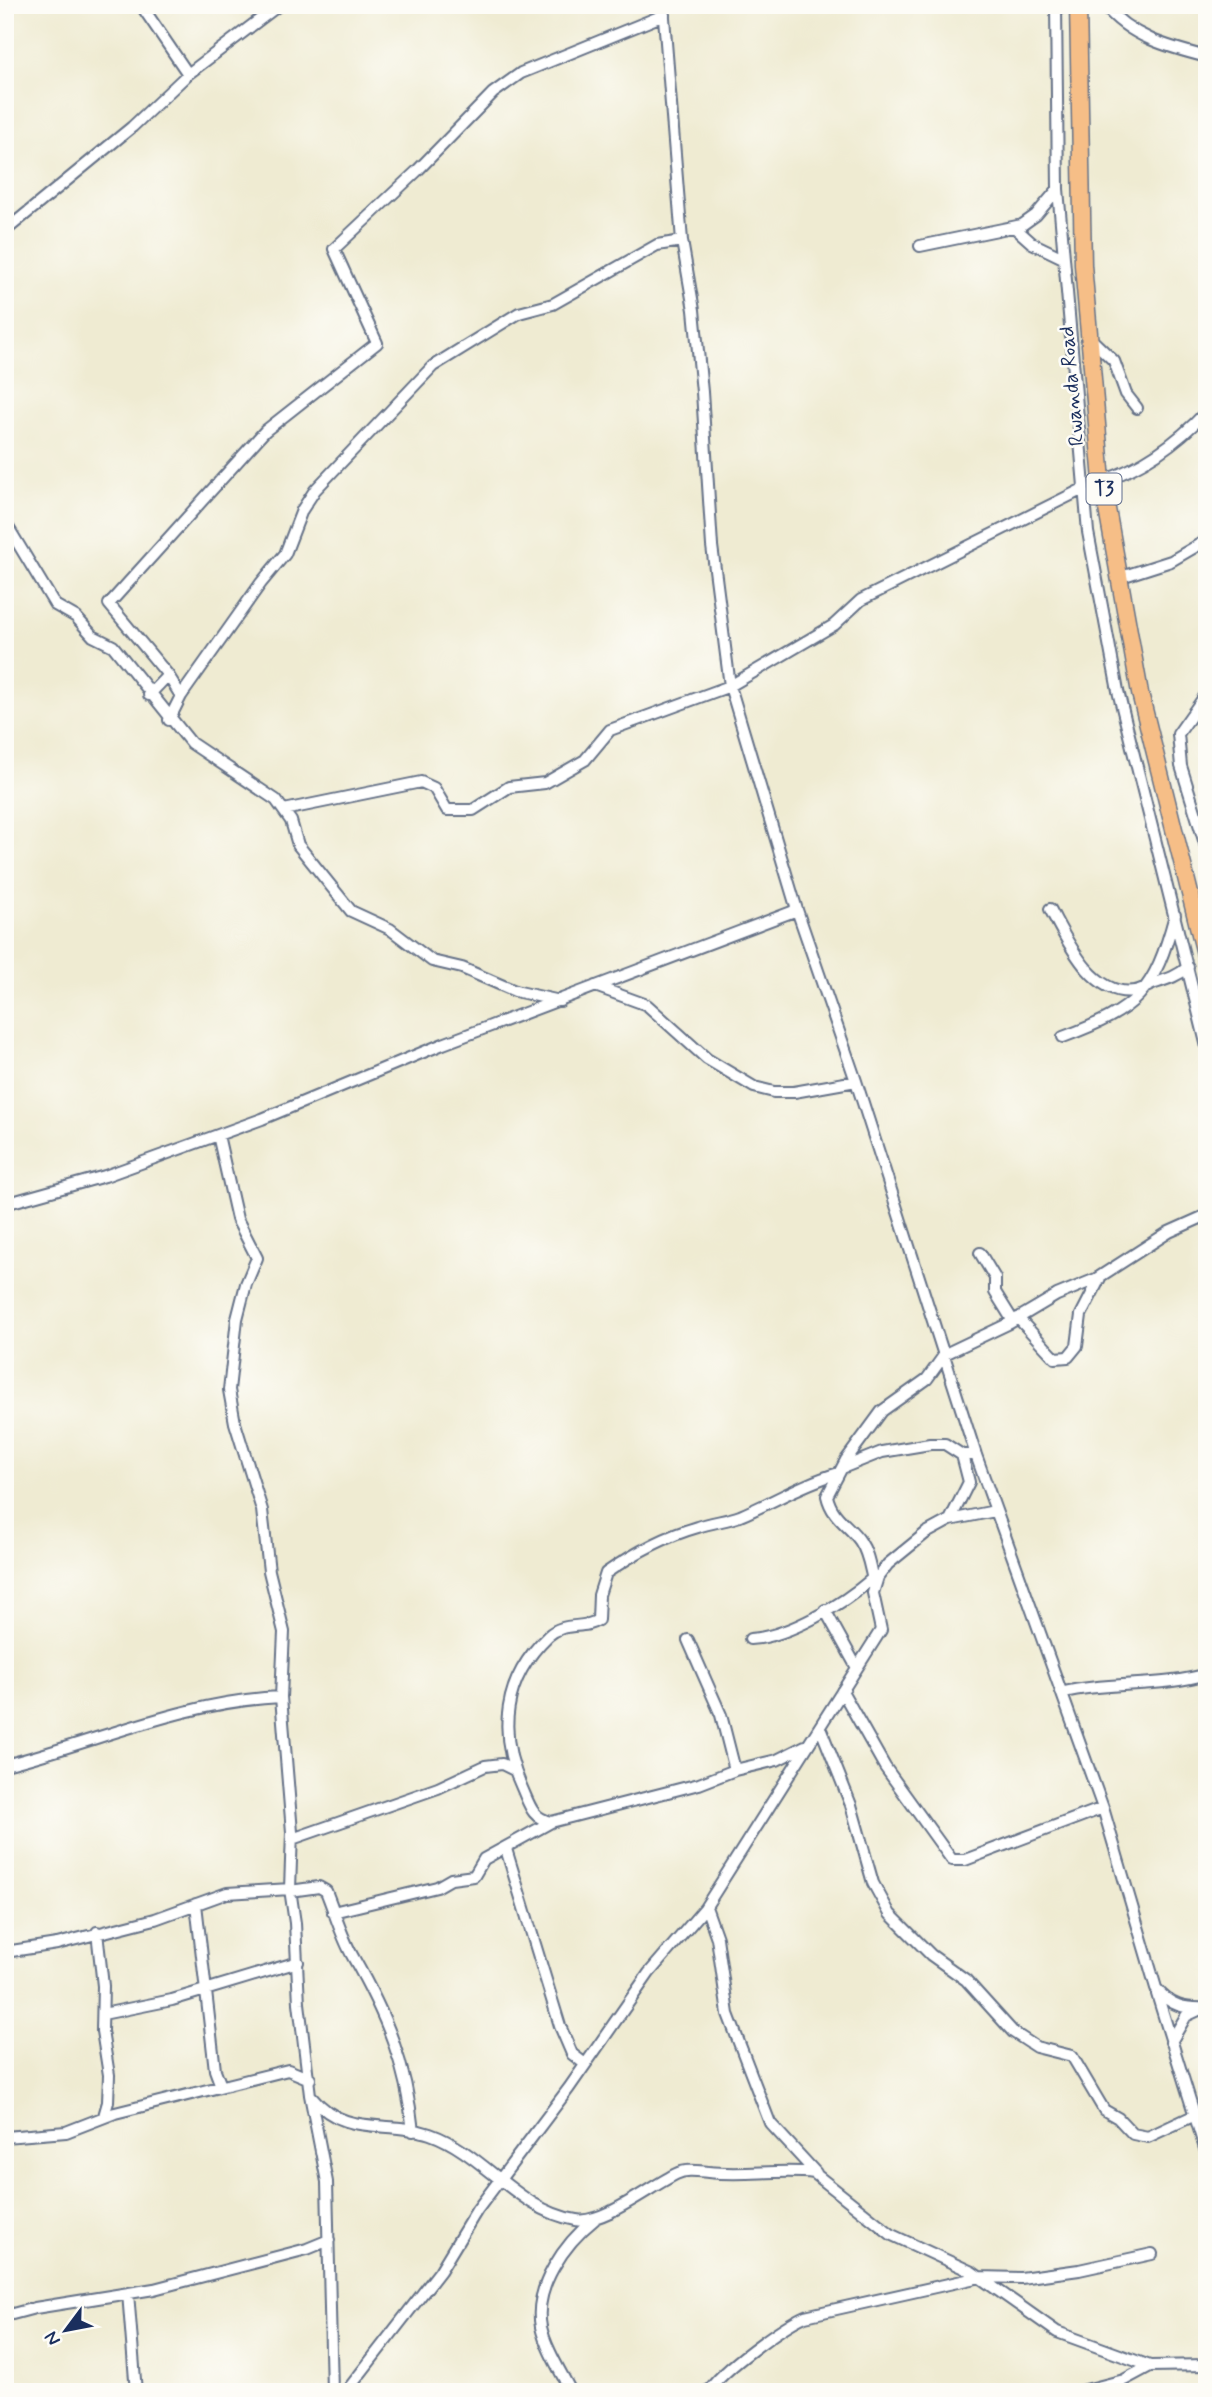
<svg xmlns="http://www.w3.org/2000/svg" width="1212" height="2397" font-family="Mynerve,sans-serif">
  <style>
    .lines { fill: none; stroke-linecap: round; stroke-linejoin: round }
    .minor-casing { stroke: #657187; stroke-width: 14 }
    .highway-casing { stroke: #657187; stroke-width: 19 }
    .minor { stroke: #fff; stroke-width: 10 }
    .highway { stroke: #f6be87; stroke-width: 16 }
    .labels { text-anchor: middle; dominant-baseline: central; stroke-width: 5; stroke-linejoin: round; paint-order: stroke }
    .shield { fill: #fdfcf7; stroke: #5f6c8c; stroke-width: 2 }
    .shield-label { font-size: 19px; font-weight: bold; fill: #1b2f5e }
    .street-label { font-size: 21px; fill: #1b2f5e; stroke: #fdfcf7 }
  </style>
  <rect width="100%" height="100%" fill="#fdfcf7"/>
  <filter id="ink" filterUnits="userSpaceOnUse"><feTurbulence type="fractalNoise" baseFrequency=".0143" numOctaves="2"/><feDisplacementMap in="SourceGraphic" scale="14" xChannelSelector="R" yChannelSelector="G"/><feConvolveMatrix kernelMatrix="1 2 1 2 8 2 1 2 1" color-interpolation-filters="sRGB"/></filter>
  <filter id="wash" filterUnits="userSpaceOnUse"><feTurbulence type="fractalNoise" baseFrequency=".00686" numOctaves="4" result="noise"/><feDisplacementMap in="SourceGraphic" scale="28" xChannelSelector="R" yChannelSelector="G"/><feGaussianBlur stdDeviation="1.57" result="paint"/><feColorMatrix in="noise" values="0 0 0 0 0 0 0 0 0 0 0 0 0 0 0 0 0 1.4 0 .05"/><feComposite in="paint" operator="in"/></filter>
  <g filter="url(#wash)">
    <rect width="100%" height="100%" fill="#efebd2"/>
  </g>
  <g filter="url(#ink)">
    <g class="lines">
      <g class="minor-casing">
        <path id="minor" d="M141 5 188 74
          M663 5 682 241 694 310 702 392 712 546 730 686 797 910 856 1081 976 1455 1103 1808 1156 1988C1170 2006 1184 2009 1207 2008
          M1056 5 1058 189 1088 532 1118 691 1207 1047
          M1104 5C1130 37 1168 47 1207 57
          M1014 227 1032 243 1063 258
          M5 231 132 127 188 74 279 5
          M920 246 1022 225 1036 215 1058 189
          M1091 339 1114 361 1126 394 1137 408
          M1102 481C1144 467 1177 443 1207 411
          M5 522 55 605 76 617 93 636 113 646 191 743 276 800 291 821 298 845 351 911 390 929 432 961 462 968 515 991 560 1001
          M1118 578 1171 561 1207 540
          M168 675 109 604 265 431 377 343 334 249 417 171 493 93 521 73 664 15
          M1207 693 1178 734 1181 766 1207 850
          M149 695 168 675 181 696 261 583 285 554 302 510 315 490 433 366 519 313 553 304 657 245 682 241
          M169 720 181 696
          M284 810 421 782 434 788 447 810H473L509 787 545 783 585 760 610 730 730 686 834 625 861 600 1083 489
          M1050 909C1066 938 1092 998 1135 991 1141 990 1148 986 1155 983 1168 979 1178 976 1188 967
          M595 986 647 1005 707 1059 754 1087 774 1092H794L856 1081
          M1063 1037C1138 1009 1154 993 1175 915
          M218 1135 237 1219 257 1258 246 1284 237 1319 229 1390 235 1423 262 1510 269 1571 284 1632 281 1697 292 1832 290 1889 295 1923 299 2003 310 2095 327 2182 332 2392
          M5 1204 105 1176 262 1119 443 1044 797 910
          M980 1253 995 1278V1292L1013 1321
          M1018 1318 1055 1358 1068 1357 1077 1346 1081 1315 1101 1276
          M842 1468 882 1452 930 1444H945L962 1455H976
          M950 1520 969 1482 962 1455
          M874 1584C870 1570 869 1554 860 1541 849 1525 832 1518 827 1496L846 1460 882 1411 927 1379 945 1354 1010 1323 1057 1295 1096 1279 1169 1232 1207 1215
          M825 1610 856 1666
          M750 1639C789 1637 843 1604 873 1578
          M688 1640 721 1715 735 1770
          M842 1691 885 1767 952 1860H965L1103 1808
          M1064 1692C1111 1681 1160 1688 1207 1674
          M820 1727 851 1805 873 1883 890 1914 931 1955 966 1980 1013 2032 1036 2047 1072 2056 1104 2110 1118 2118 1133 2134 1148 2137 1193 2116
          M805 1746 777 1760 735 1770 699 1784 551 1822C532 1818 530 1806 522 1788 497 1733 503 1679 548 1636 564 1621 583 1630 598 1620L599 1595 606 1573C633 1554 666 1536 698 1527 712 1522 726 1521 740 1516 773 1502 804 1483 839 1473
          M5 1765C97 1742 185 1701 281 1697
          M292 1839 438 1788 485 1766 502 1764 514 1770
          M506 1849 560 2026 572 2054 585 2064
          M290 1891 319 1887 326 1891C335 1913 341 1936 353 1957 386 2015 406 2063 413 2131
          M196 1904 215 2070 221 2086
          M706 1907 717 1938 728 2014 770 2123 816 2173
          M333 1912 437 1887 451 1879 474 1876 484 1859 551 1822
          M97 1932 103 1986 102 2031 109 2075 108 2102 104 2116
          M5 1952 57 1944 155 1919 227 1893 290 1889
          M1157 1994 1207 2155
          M103 2014 172 2000 298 1962
          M1171 2042 1186 2016 1201 2009
          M312 2097C345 2138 387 2119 430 2134 484 2153 517 2210 576 2220 602 2225 651 2186 676 2174 686 2169 697 2171 708 2172 743 2176 779 2169 814 2173L892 2235 972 2272 1057 2332 1150 2366 1207 2365
          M5 2137 66 2132 115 2113 288 2070 310 2079
          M128 2293 136 2392
          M5 2316 35 2308 154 2289 307 2249 329 2240
          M346 2392 440 2271 477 2210 569 2088 649 1973 705 1908 881 1630 873 1593 878 1577 888 1564 926 1533 950 1520 995 1511
          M571 2392C561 2372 546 2349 541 2327 533 2287 565 2243 595 2219
          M708 2392C722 2370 781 2327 805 2316L980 2277 1021 2278 1079 2270 1152 2254
          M1078 2392 1124 2380 1150 2366"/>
      </g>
      <g class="highway-casing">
        <path id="highway" d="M1078 5 1083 265 1102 481 1140 693 1207 962"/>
      </g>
      <use href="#minor" class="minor"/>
      <use href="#highway" class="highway"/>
    </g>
  </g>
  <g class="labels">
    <rect class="shield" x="1086.5" y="473.5" width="35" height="31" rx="5"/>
    <g class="shield-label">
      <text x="1104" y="489">T3</text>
    </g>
    <g class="street-label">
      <text transform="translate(1072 386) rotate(-95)">Rwanda Road</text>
    </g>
  </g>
  <rect width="1212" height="2397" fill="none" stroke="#fdfcf7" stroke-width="28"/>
  <g transform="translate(66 2330) rotate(238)" stroke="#fdfcf7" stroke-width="5" paint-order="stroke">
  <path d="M0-5L12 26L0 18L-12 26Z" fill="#1b2f5e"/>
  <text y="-10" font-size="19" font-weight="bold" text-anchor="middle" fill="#1b2f5e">N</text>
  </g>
</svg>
